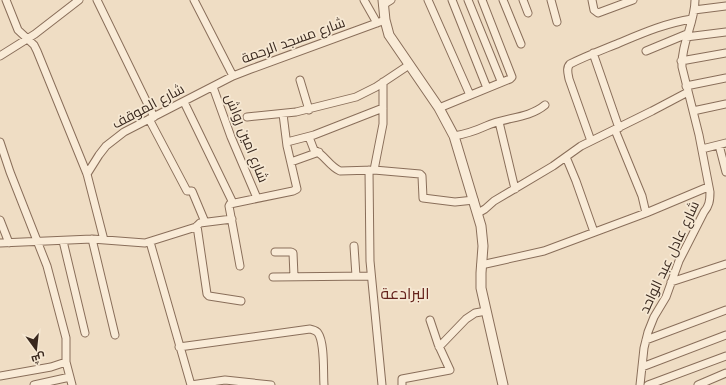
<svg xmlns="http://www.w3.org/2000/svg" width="726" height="385" font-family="'Libre Baskerville',Cairo,serif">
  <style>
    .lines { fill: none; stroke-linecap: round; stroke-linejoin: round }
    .minor-casing { stroke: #896e5a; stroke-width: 9 }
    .tertiary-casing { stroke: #896e5a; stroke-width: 11 }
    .minor { stroke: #f9ebd7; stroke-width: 7 }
    .tertiary { stroke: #f9ebd7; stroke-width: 9 }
    .labels { text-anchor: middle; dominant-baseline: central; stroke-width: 3.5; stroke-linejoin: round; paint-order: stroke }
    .street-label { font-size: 14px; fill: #39281e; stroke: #f6e8d3 }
    .quarter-label { font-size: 16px; fill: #66241d; stroke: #f6e8d3 }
  </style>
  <rect width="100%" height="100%" fill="#efddc4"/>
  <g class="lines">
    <g class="minor-casing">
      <path id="minor" d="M6 0 18 30 34 45 37 51 87 174 104 240
        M97 0 154 117
        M194 0 233 76
        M364 0 377 23
        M428 0 470 95
        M452 0 487 88
        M468 0 501 81
        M503 0 521 44
        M523 0 528 13
        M551 0 557 22
        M592 0 594 10 598 13 633 0
        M383 5 391 0
        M694 10 726 6
        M686 37 726 32
        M646 51 687 34
        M593 53 619 128
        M0 56 35 34 79 0
        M681 61 726 53
        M300 80 309 110
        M686 86 726 78
        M213 87 231 137 257 198
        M184 102 233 203
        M439 108 510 79 512 77 482 0
        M693 111 726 104
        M247 117 296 112 356 97 376 87 409 65
        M149 119 187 191H192L205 222
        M499 122 515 189
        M615 130 642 196 646 213
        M454 136C466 134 475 131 486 126 505 117 528 119 545 105
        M309 137 314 150C324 154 329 166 340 171L374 170 420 174 422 176 423 198 455 202 474 200
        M591 141 569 79C568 73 566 68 570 64 586 56 602 50 619 43 643 33 666 23 692 19
        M0 142 10 172 47 266 66 338V362L72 385
        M287 142 314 135 383 108
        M719 145 726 172
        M702 149 726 143
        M566 157 576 181 594 232
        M291 162 319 152
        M369 170 370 261 382 385
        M374 170 383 124V82
        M87 174 99 155 106 146 124 132 233 76 251 69 385 20
        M478 213 485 209 494 201 553 166 581 146 652 111 688 92
        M0 220 9 243
        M197 226 207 294 209 296 241 301
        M92 239 115 335
        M63 241 85 333
        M150 242 191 385
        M0 243 92 239 145 243 196 227 200 223 232 219
        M354 246 356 276
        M275 252H291L293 253 294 276
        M481 265 544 251 646 213 708 187
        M240 266 229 206 230 204 293 191 297 189 287 146 283 114
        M273 277 371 276
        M671 282 726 264
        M646 340 726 310
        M179 347 310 329C313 330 316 330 318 333 325 343 323 373 324 385
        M439 347 466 319 475 313 486 311
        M642 367 726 335
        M0 376 51 367 66 362
        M34 385 70 377
        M191 385 225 380 271 385
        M402 385V379L450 370 438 344 430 320
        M640 385 644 348 648 332 654 317 666 297 679 261 704 212C709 206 710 201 710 192L699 135 682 67C681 43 695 23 695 0
        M648 385 726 356
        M698 385 726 373"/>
    </g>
    <g class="tertiary-casing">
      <path id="tertiary" d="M383 0 385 20 389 35 439 108 454 136 481 226 483 246 481 273V288L503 385"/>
    </g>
    <use href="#minor" class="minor"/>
    <use href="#tertiary" class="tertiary"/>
  </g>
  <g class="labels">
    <g class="street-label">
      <text transform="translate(293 40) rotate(-20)">شارع مسجد الرحمة</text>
      <text transform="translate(148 106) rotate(-28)">شارع الموقف</text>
      <text transform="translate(247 138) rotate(68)">شارع امين رواش</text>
      <text transform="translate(669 257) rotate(-65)">شارع عادل عبد الواحد</text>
    </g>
    <g class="quarter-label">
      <text x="405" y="293">البرادعة</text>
    </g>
  </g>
  <g transform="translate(36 349) rotate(165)" stroke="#f6e8d3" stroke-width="3" paint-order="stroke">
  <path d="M0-3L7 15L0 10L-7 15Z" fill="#39281e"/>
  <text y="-6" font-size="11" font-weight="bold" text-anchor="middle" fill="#39281e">ش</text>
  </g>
</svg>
